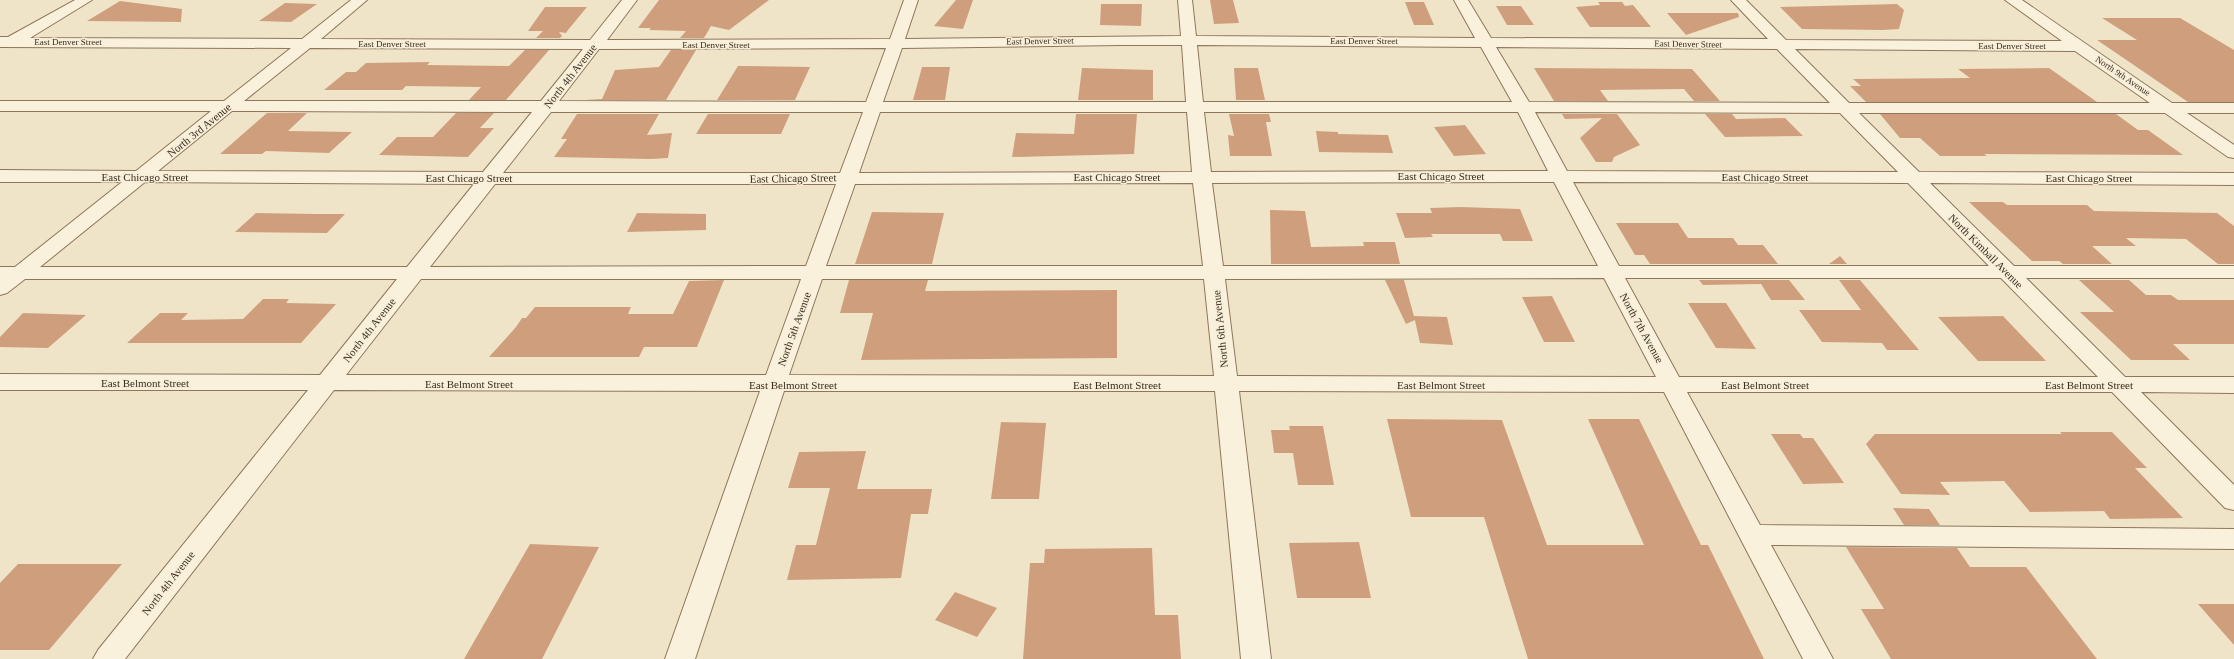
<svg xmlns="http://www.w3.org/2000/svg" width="2234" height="659" font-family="'Times New Roman',serif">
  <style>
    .building { fill: #cf9f7d }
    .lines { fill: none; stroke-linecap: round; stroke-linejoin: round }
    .minor-casing { stroke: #8d765c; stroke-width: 2 }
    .minor { fill: #faf1dc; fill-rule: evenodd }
    .labels { text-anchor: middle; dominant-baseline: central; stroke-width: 3; stroke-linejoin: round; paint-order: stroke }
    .far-street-label { font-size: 9px; fill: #3d2e20; stroke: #f7eed8 }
    .street-label { font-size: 11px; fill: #3d2e20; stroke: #f7eed8 }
  </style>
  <rect width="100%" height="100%" fill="#f0e4c8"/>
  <path class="building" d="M659 0H769L729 30 711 26 704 38H680L686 31 649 30 651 28H638Z
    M956 0H973L963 29 934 26Z
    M1210 0H1233L1239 23 1214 24Z
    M120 1 182 9 181 22 87 21Z
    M1405 2H1424L1434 25H1414Z
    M1598 2H1622L1625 6 1633 5 1651 27H1590L1576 7 1600 5Z
    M285 3 317 4 291 22 259 21Z
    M1101 4H1142L1141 26 1100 25Z
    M1897 4 1904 10 1899 29 1883 30 1802 29 1780 7Z
    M1496 6H1521L1534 25H1507Z
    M545 7H587L568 30 566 33 559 32 562 36 560 38H536L543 31H528Z
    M1667 13H1738L1739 17 1686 35Z
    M2102 18H2180L2234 50V102H2188L2097 40H2137Z
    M525 50H549L506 100H469L481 87 406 86 402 90H324L346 72H356L366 63 430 62 427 65 509 66Z
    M671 50H696L666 100H585L602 99 615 70 659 67Z
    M738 66H743L810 67 795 100H717Z
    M922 67H950L945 100H913Z
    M1082 68 1153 70V100H1078Z
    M1234 68H1258L1265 100H1236Z
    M1534 68 1692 69 1720 101H1694L1684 89 1600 90 1608 101H1554Z
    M2049 68 2097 102H1866L1850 86H1861L1853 79 1970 78 1958 69Z
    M267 113H307L288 131 352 132 329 153 266 151 262 154H220Z
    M456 113H494L480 128H494L468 157 379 155 397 137H433Z
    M577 114H659L647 135 672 133 668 158 651 159 554 157 567 139H561Z
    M708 114H790L781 134H696Z
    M1076 114H1137L1134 154 1012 157 1016 133 1074 134Z
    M1229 114H1269L1271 122H1266L1272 156H1230L1228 135 1234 136Z
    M1562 114H1617L1640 145 1614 157 1612 162H1596L1580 138 1602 118 1565 119Z
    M1705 114H1732L1736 119 1785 118 1803 136 1725 137Z
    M1880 114H2116L2138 130H2148L2183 155 1984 154 1987 156H1940L1920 138H1900Z
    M1465 125 1486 154 1454 156 1434 127Z
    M1316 131 1338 132V134L1388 135 1393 153 1319 152Z
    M1969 202H2003L2007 205H2087L2094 211 2217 213 2234 226V264H2218L2186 239 2126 238 2136 246H2092L2112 264H2063L2059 261H2032Z
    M1461 207 1520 209 1533 241H1503L1500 234H1431L1433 237 1405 238 1396 213H1432L1430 208Z
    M1270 210 1305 211 1311 247 1364 246 1363 242H1395L1400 264H1271Z
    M872 212 944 213 932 264H855Z
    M256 213 315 214H345L327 233 235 232Z
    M637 213 706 214V230L627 232Z
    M1616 223H1678L1688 238H1733L1738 245H1763L1778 264H1650L1644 255H1635Z
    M1840 256 1847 264H1829Z
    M724 280 697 347H644L639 357H489L516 327 522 318H526L535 307H631L628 314H673L689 281Z
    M849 280H928L925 291 1117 290V358L861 360 873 313H840Z
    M1385 280H1404L1415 320 1406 324Z
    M1699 280H1789L1805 300H1771L1761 284 1703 285Z
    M1839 280H1860L1919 350H1887L1882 343 1822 342 1799 310H1861Z
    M2079 280H2129L2146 295H2171L2178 300H2234V344H2173L2190 360H2131L2080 312H2114Z
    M1552 296 1575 342H1544L1522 297Z
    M263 299H289L286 303 336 304 301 343H127L160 313H188L181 320 243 319Z
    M1688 303H1726L1756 349 1716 348Z
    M23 313 86 315 48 348 0 347V337Z
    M1414 316 1447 317 1453 345 1420 343Z
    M2003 316 2046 361H1978L1938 317Z
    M1387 419 1502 420 1547 545H1644L1588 419H1639L1701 545H1708L1764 659H1528L1484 517H1411Z
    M1001 422 1046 423 1039 499H991Z
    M1289 426H1323L1334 485H1298L1293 453H1274L1271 430H1290Z
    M2060 432H2112L2147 468H2135L2183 518 2110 519 2104 511 2030 512 2004 481 1940 482 1950 495 1901 494 1866 444 1875 434H2062Z
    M1771 434H1800L1803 438H1813L1844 483 1803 484Z
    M866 451 857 489H932L928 514H911L901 578 787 580 796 545H816L830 488H788L799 452Z
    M1893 508 1929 509 1940 525H1904Z
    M1359 542 1371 598H1297L1289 543Z
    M530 544 599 547 542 659H464Z
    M1846 547 1957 548 1970 567H2026L2097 659H1891L1861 609H1884Z
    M1152 548 1155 615H1178L1181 659H1023L1030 563H1044L1045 549Z
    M18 564H122L49 650H0V583Z
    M955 592 997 608 977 637 935 620Z
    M2198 604H2234V645Z"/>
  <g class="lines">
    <g class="minor-casing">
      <path id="minor" d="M75 0H92L30 38 302 39 351 0H367L321 39 590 40 622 0H637L607 40 890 39 904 0H918L905 39 1181 36 1178 0H1192L1196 36 1475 38 1454 0H1468L1491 38 1768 39 1731 0H1746L1786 40 2062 41 2005 0H2022L2172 103H2234V113H2187L2234 145V158L2228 157 2165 113H1859L1919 172 2234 173V185L1930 183 2014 266H2234V278H2026L2125 377H2234V393L2141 392 2234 485V510L2225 508 2112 392H1687L1760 525 2234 529V549L1771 545 1833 659H1803L1664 392 1239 391 1271 659H1241L1215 391H784L695 659H665L760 391 334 390 125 659H93L98 650 308 390H0V374L320 375 397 279H25L7 293 0 295V267H15L122 182H0V170L136 171 211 111H0V101H224L291 48 0 47V37H8ZM1121 45H1182L1186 102H883L902 48ZM1197 45 1481 47 1512 102H1203ZM1496 47 1777 49 1830 103 1529 102ZM310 48 583 49 541 101H244ZM886 48 866 102 559 101 599 49ZM1795 49 2075 51 2150 103H1849ZM232 111 532 112 483 172 158 171ZM551 112H863L840 173H503ZM880 112H1187L1192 172 859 173ZM1204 112H1518L1548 171 1211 172ZM1535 112 1840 113 1898 172 1567 171ZM145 182 474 184 407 267H40ZM1554 182 1598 266H1223L1212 183ZM1573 182 1908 183 1989 266H1619ZM1193 183 1203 266H826L855 184ZM495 184H836L806 266 430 267ZM1604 278 1656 377 1237 376 1225 279ZM1625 278H2001L2098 377H1679ZM421 279H801L766 375H346ZM822 279H1204L1214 376 789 375Z"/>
    </g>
    <use href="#minor" class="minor"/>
  </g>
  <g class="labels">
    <g class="far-street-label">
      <text transform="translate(1040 41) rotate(-1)">East Denver Street</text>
      <text x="1364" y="41">East Denver Street</text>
      <text x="68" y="42">East Denver Street</text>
      <text x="392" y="44">East Denver Street</text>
      <text transform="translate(1688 44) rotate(1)">East Denver Street</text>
      <text x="716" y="45">East Denver Street</text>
      <text x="2012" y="46">East Denver Street</text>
      <text transform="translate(2123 76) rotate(34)">North 9th Avenue</text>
    </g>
    <g class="street-label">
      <text transform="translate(570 76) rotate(-52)">North 4th Avenue</text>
      <text transform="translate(199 130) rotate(-39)">North 3rd Avenue</text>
      <text x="1441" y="176">East Chicago Street</text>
      <text x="145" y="177">East Chicago Street</text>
      <text x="1117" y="177">East Chicago Street</text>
      <text x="1765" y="177">East Chicago Street</text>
      <text x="469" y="178">East Chicago Street</text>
      <text transform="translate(793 178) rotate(-1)">East Chicago Street</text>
      <text x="2089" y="178">East Chicago Street</text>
      <text transform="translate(1986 251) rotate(45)">North Kimball Avenue</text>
      <text transform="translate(1642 328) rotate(61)">North 7th Avenue</text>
      <text transform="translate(794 329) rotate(-70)">North 5th Avenue</text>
      <text transform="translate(1220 329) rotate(-96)">North 6th Avenue</text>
      <text transform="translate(369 330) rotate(-52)">North 4th Avenue</text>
      <text x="145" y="383">East Belmont Street</text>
      <text x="469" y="384">East Belmont Street</text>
      <text x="793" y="385">East Belmont Street</text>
      <text x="1117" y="385">East Belmont Street</text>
      <text x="1441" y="385">East Belmont Street</text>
      <text x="1765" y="385">East Belmont Street</text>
      <text x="2089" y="385">East Belmont Street</text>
      <text transform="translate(168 583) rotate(-52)">North 4th Avenue</text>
    </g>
  </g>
</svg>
